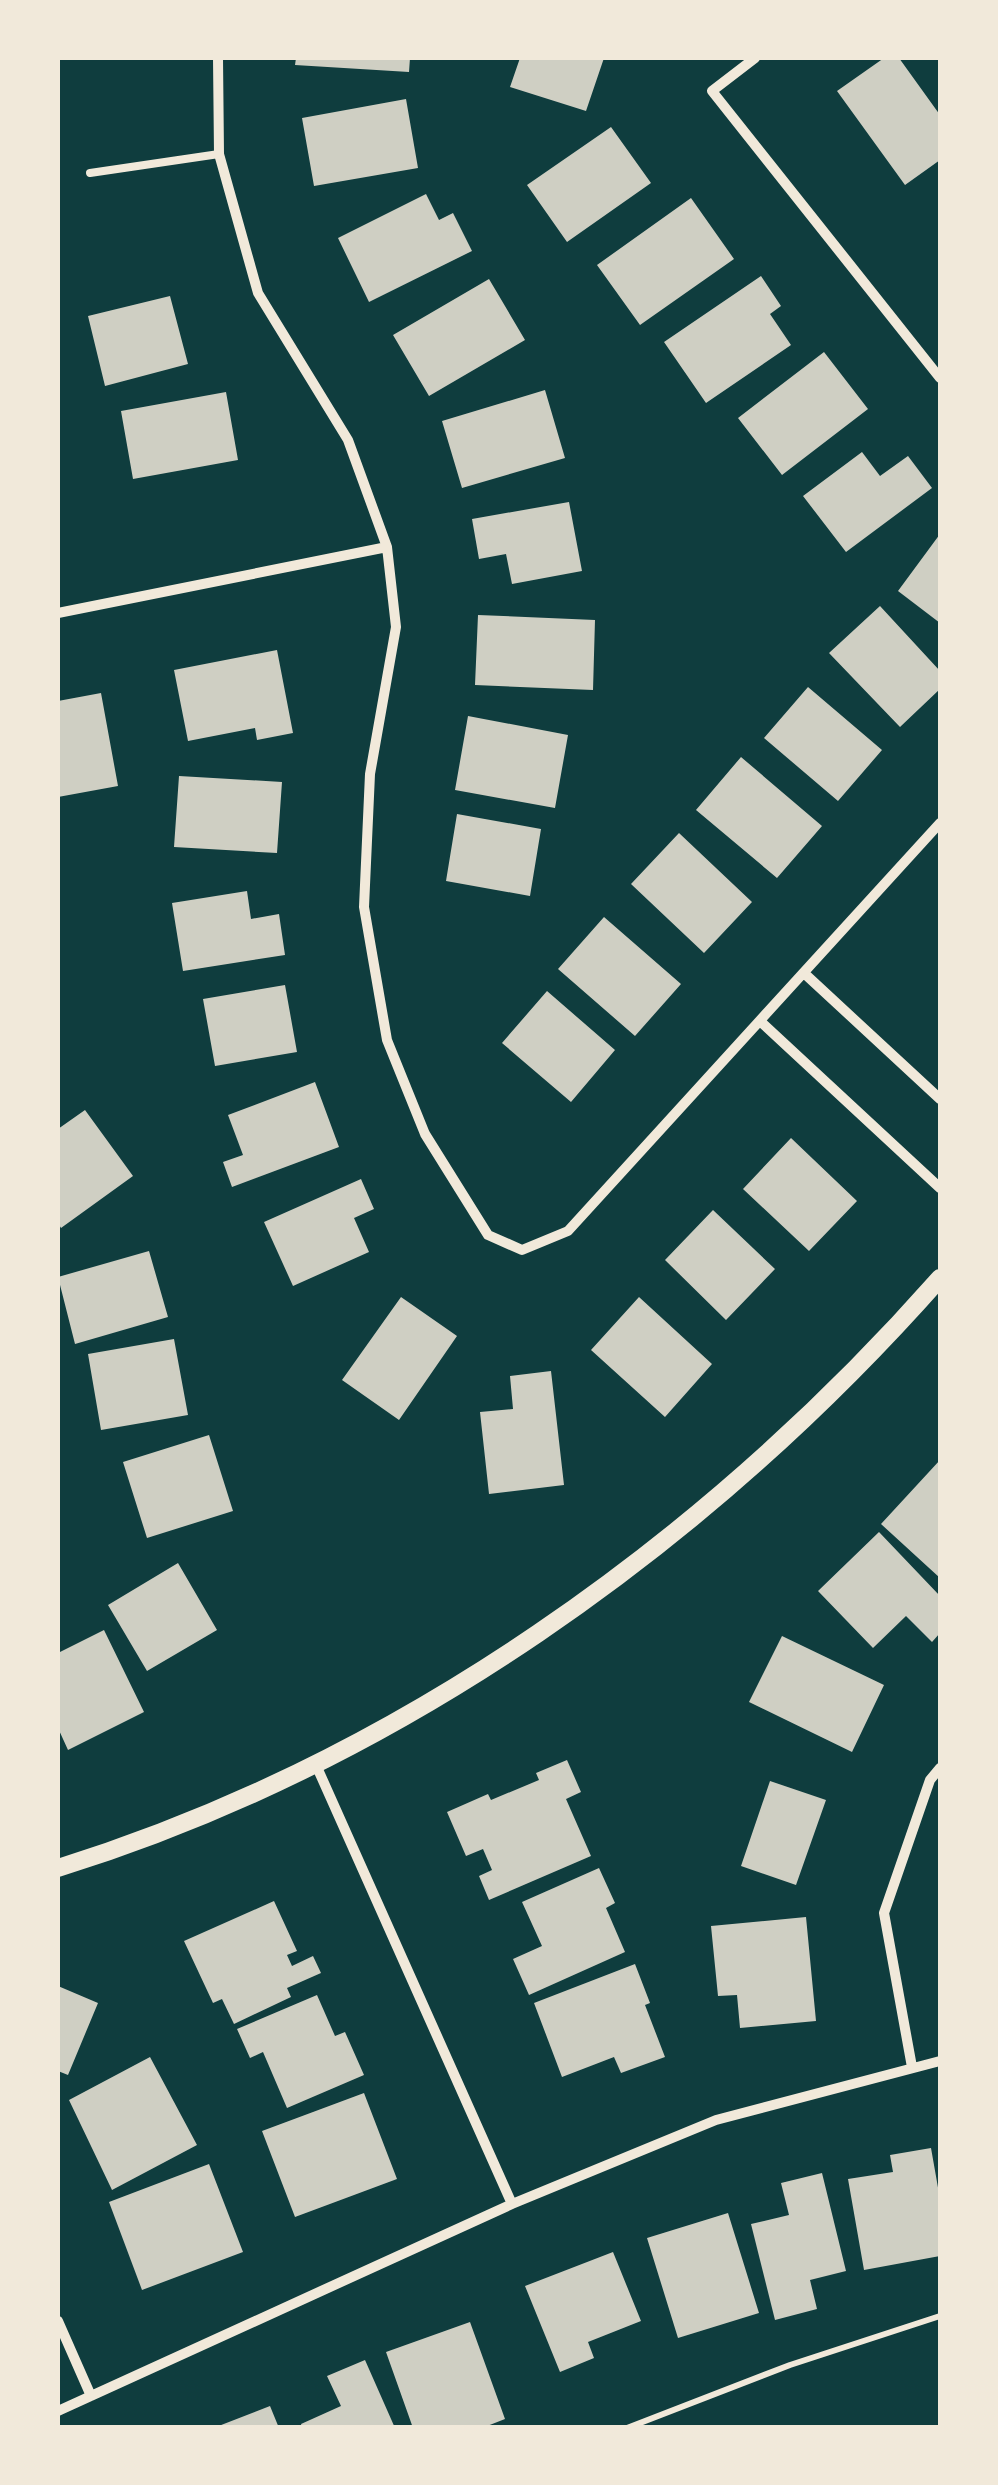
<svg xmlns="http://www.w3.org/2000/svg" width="998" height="2485" font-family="Quicksand,sans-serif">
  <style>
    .building { fill: #cfcfc3 }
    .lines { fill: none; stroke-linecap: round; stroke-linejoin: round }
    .path { stroke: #f1e9da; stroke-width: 6 }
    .service { stroke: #f1e9da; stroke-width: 8 }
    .minor { stroke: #f1e9da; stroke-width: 10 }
    .tertiary { stroke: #f1e9da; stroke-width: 18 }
  </style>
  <rect width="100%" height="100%" fill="#0f3d3e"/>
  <path class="building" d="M296 58H410L409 72 295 65Z
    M520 58H604L586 111 510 87Z
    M884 58H899L940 115V160L905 185 837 91Z
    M406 99 418 168 314 186 302 118Z
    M611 127 651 183 567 242 527 185Z
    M426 194 439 220 453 213 472 251 369 302 338 238Z
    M691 198 734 259 640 325 597 265Z
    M761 276 781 306 770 314 791 345 706 403 664 342Z
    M489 279 525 340 429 396 393 335Z
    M170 296 188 364 105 386 88 316Z
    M824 352 868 409 782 475 738 418Z
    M545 390 565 458 462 488 442 421Z
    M226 392 238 460 133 479 121 411Z
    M862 452 880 476 908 456 932 488 846 552 803 496Z
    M569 502 582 571 512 584 506 554 479 559 472 519Z
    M940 534V623L898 591Z
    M880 606 940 671V689L900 727 829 653Z
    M478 615 595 620 593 690 475 685Z
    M277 650 293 733 257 740 255 728 188 741 174 670Z
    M808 687 882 750 838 801 764 738Z
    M101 693 118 786 58 797V701Z
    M468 716 568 735 555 808 455 790Z
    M741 757 822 826 777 878 696 810Z
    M179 776 282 782 277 853 174 847Z
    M457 814 541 829 530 896 446 881Z
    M679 833 752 902 704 953 631 884Z
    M247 891 251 919 279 914 285 955 183 971 172 903Z
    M604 917 681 984 635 1036 558 969Z
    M285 985 297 1052 215 1066 203 999Z
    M547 991 615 1050 571 1102 502 1043Z
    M315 1082 339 1147 232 1187 223 1162 243 1155 228 1115Z
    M85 1110 133 1176 61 1228 58 1223V1129Z
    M791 1138 857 1201 809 1251 743 1189Z
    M361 1179 374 1209 354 1218 369 1252 293 1286 264 1222Z
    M713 1210 775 1269 726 1320 665 1260Z
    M149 1251 168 1317 75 1344 58 1277Z
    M401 1297 457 1336 399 1420 342 1380Z
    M639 1297 712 1364 665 1417 591 1350Z
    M174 1339 188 1415 101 1430 88 1354Z
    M551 1371 564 1485 489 1494 480 1412 513 1409 510 1376Z
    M209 1435 233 1511 147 1538 123 1462Z
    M940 1460V1578L881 1524Z
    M879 1532 940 1596V1633L932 1642 906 1616 873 1648 818 1591Z
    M178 1563 217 1630 147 1671 108 1605Z
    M104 1630 144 1712 68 1750 58 1728V1653Z
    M782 1636 884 1685 852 1752 749 1702Z
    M567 1760 581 1792 566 1799 591 1856 489 1900 479 1876 492 1870 483 1849 466 1856 447 1812 488 1794 491 1800 539 1780 536 1773Z
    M770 1781 826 1800 796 1885 741 1866Z
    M599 1868 615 1903 606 1908 625 1952 529 1995 513 1959 542 1946 522 1902Z
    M274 1901 297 1951 287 1955 292 1966 313 1956 321 1973 287 1988 291 1997 234 2024 222 1999 213 2003 184 1941Z
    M806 1917 816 2021 740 2028 737 1995 718 1996 711 1926Z
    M635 1964 650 2003 645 2005 665 2057 621 2073 614 2057 562 2077 534 2003Z
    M58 1986 98 2003 68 2075 58 2071Z
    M317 1995 335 2036 345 2032 364 2075 287 2108 263 2052 250 2058 237 2029Z
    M150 2057 197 2145 112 2190 69 2100Z
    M364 2093 397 2179 295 2217 262 2131Z
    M931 2148 940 2199V2256L864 2270 848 2179 893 2172 890 2155Z
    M209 2164 243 2252 142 2290 109 2202Z
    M822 2173 846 2271 810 2280 817 2309 775 2320 751 2224 789 2215 781 2183Z
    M728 2213 759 2313 678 2338 647 2238Z
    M613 2252 641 2321 588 2342 594 2358 560 2372 525 2286Z
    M470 2322 505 2419 482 2428H413L386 2352Z
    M365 2360 395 2428H302L301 2424 341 2406 327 2376Z
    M270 2406 279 2428H216V2427Z"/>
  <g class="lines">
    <path class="path" d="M627 2428 790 2365 940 2316"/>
    <path class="service" d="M90 173 219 154"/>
    <path class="minor" d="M218 58 219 154 258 293 348 440 387 547 396 627 370 774 364 907 387 1040 425 1134 488 1235 522 1250 568 1231 940 823
      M755 58 712 91 940 378
      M58 613 387 547
      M805 974 940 1099
      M761 1022 940 1188
      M316 1765 512 2204
      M912 2067 884 1913 930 1780 940 1768
      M58 2321 91 2396
      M58 2411 512 2204 716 2120 940 2061"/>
    <path class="tertiary" d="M58 1868C398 1762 705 1544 940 1278"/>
  </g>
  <rect width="998" height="2485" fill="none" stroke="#f1e9da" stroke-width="120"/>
</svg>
